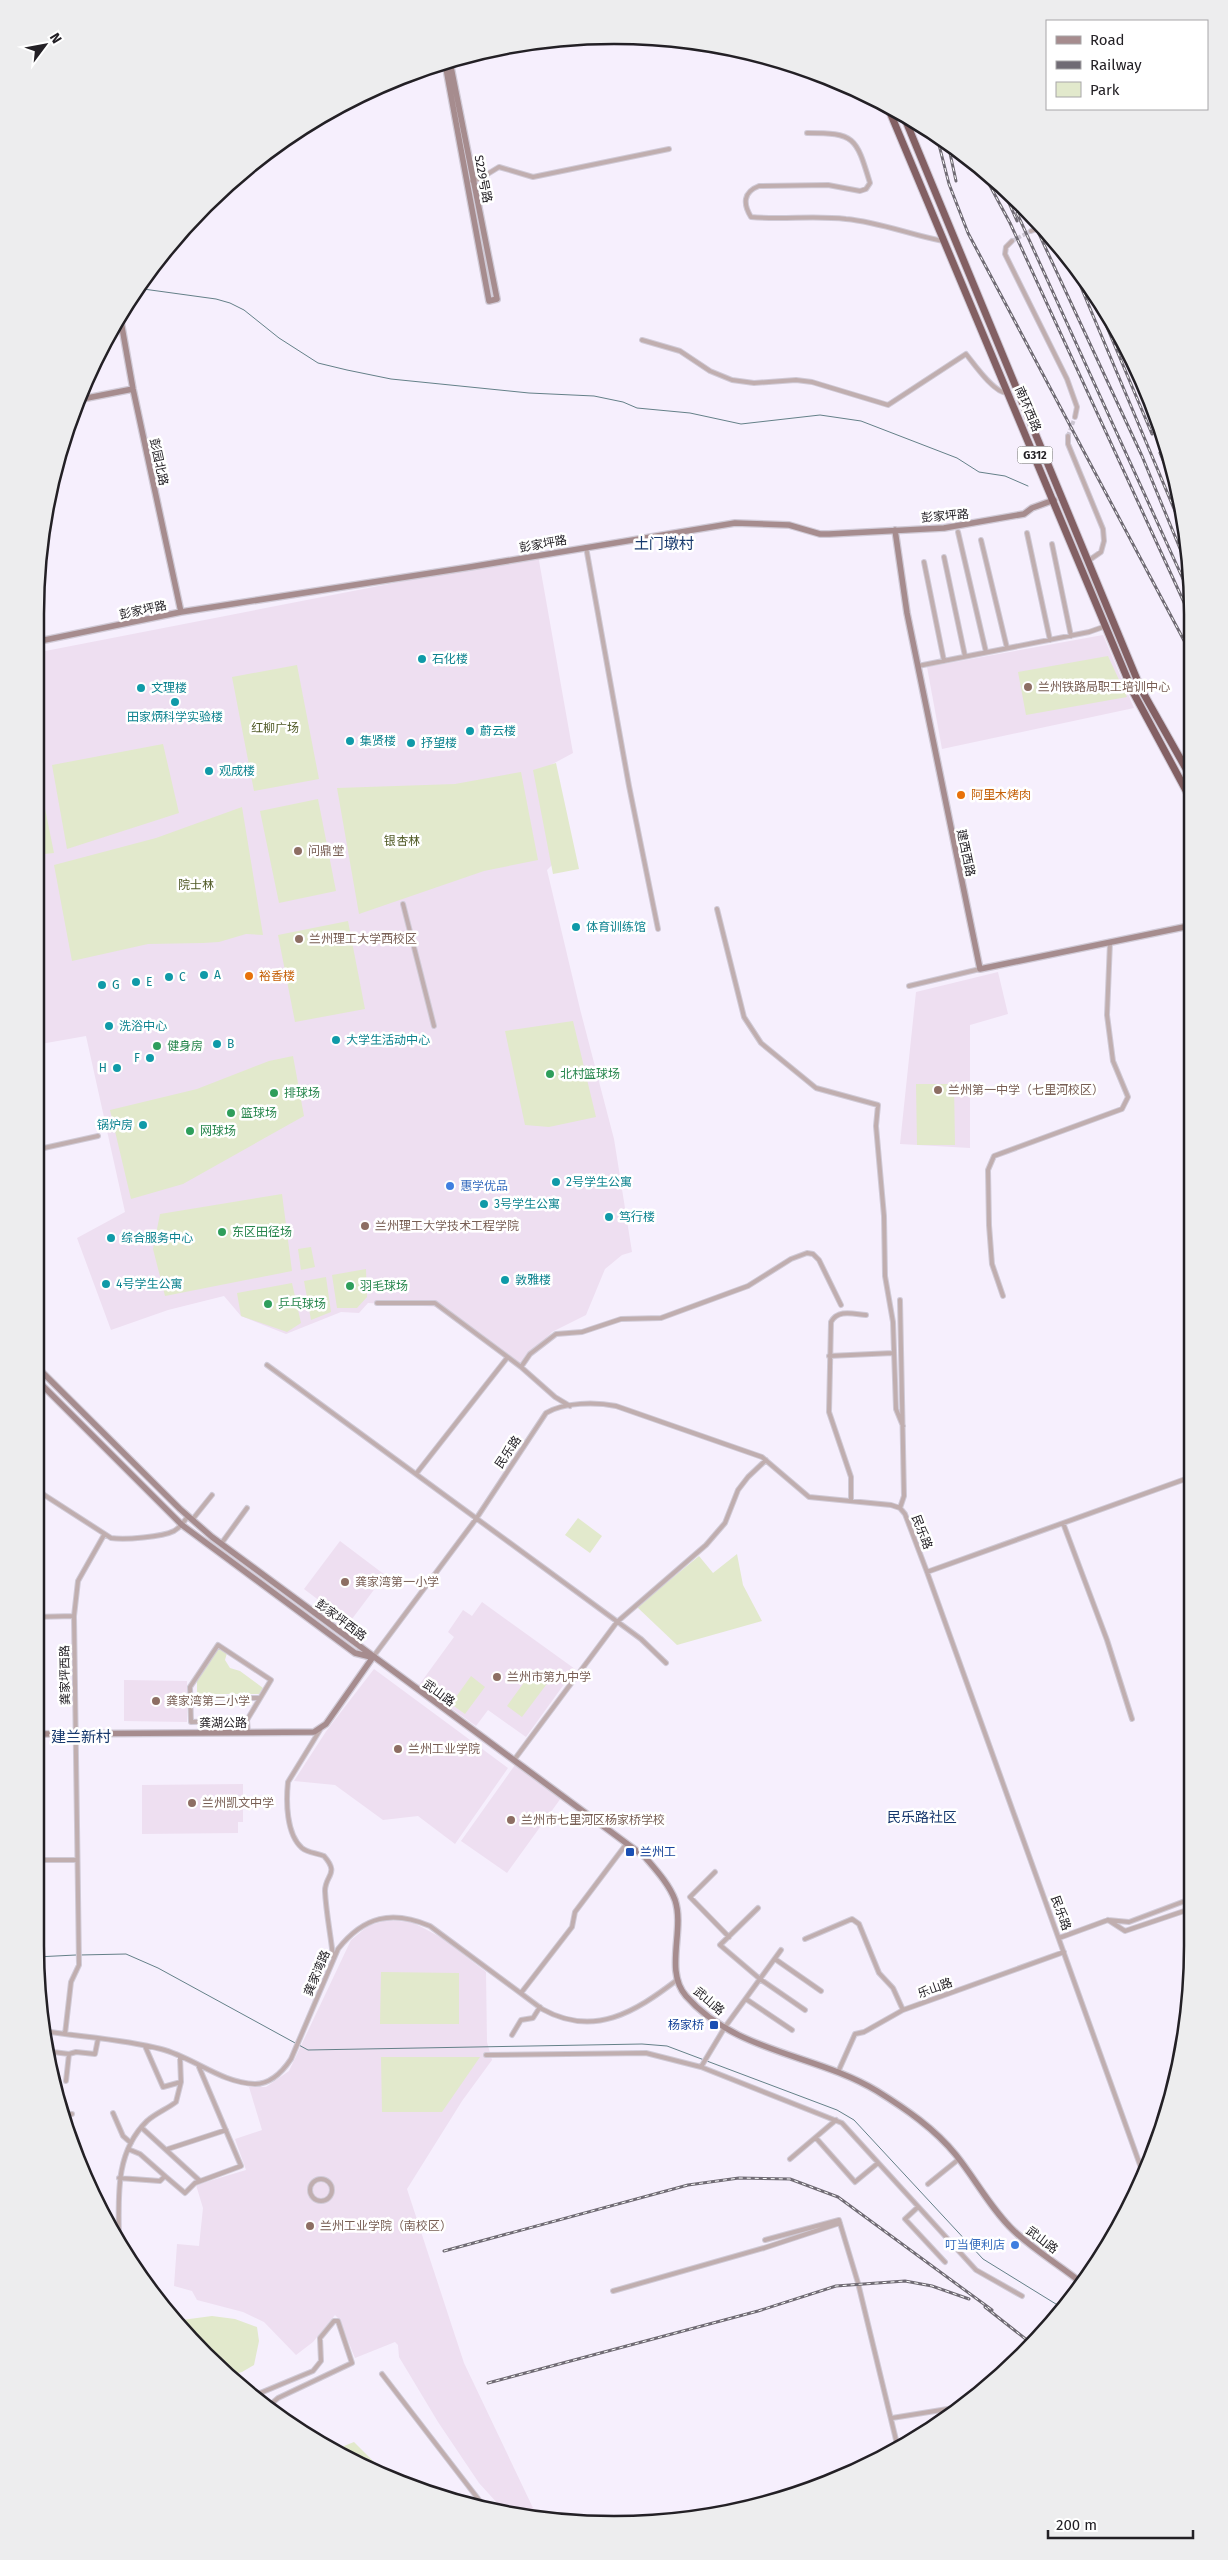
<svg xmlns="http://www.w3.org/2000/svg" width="1228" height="2560" font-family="'Fira Sans','Noto Sans SC',sans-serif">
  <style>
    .education { fill: #eedff1 }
    .green { fill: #e2e9cc }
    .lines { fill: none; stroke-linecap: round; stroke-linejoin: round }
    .stream { stroke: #648088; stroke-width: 1 }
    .street-tunnel { stroke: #ccc6d2; stroke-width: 4; stroke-dasharray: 4 2; stroke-linecap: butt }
    .street-casing { stroke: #d0cad6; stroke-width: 6 }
    .secondary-casing { stroke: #d0cad6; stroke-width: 8 }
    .highway-casing { stroke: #d0cad6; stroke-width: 9 }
    .street { stroke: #c0aeaf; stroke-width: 4 }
    .secondary { stroke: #a68c8e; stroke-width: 5.5 }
    .highway { stroke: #836063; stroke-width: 7 }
    .rail-casing { stroke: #706b74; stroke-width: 3 }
    .rail { stroke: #fff; stroke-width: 1; stroke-dasharray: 4; stroke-linecap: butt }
    .culture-dot { fill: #0f9aa8; stroke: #fff; stroke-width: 2 }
    .education-dot { fill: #8d6e63; stroke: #fff; stroke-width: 2 }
    .food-dot { fill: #e8710a; stroke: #fff; stroke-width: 2 }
    .leisure-dot { fill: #2e9e5b; stroke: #fff; stroke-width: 2 }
    .shop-dot { fill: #3f7fe0; stroke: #fff; stroke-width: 2 }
    .transit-dot { fill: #1a4fb4; stroke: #fff; stroke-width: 2 }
    .labels { text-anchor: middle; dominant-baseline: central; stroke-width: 5; stroke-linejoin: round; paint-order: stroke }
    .shield { fill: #fff; stroke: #656366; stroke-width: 1 }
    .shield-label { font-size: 11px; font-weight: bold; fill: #232025 }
    .street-label { font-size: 12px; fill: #232025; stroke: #fff }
    .culture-label { font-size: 12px; fill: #0d838f; stroke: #fff; text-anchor: start }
    .education-label { font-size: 12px; fill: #785e54; stroke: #fff; text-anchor: start }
    .park-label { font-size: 12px; fill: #4f5925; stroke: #fff }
    .food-label { font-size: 12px; fill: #c56008; stroke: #fff; text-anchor: start }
    .leisure-label { font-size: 12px; fill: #27864d; stroke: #fff; text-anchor: start }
    .shop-label { font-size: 12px; fill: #366cbe; stroke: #fff; text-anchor: start }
    .transit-label { font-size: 12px; fill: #164399; stroke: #fff; text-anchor: start }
    .neighbourhood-label { font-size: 14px; fill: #16386d; stroke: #fff }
    .quarter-label { font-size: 15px; fill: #16386d; stroke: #fff }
    .rim { fill: none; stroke: #232025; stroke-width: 2.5 }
  </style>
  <rect width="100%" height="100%" fill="#f6effd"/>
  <path class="education" d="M538 555 573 753 536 773 553 864 547 870 580 1009 614 1139 632 1252 622 1255 605 1269 586 1315 552 1332 532 1353 524 1368 441 1307 368 1303 359 1313 341 1312 286 1334 241 1316 224 1296 168 1310 111 1330 77 1238 125 1212 86 1036 35 1045V653Z
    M1103 635 1134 708 942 749 927 667Z
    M998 972 1008 1014 970 1025V1148L900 1144 916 992Z
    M340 1541 385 1575 349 1623 304 1589Z
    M482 1602 575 1669 526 1737 488 1710 476 1726 419 1685 454 1637 448 1632 463 1610 472 1616Z
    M374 1669 508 1768 455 1844 418 1816 383 1820 335 1785 294 1781 327 1730Z
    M124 1680 187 1681V1722L124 1721Z
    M515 1765 561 1798 507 1873 461 1841Z
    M243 1784V1822H238V1833L142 1834V1785Z
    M387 1920 412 1922 442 1938 486 1972 487 2042 492 2060 462 2101 407 2189 464 2363 534 2510 498 2504 479 2483 438 2422 399 2357 398 2345 395 2342 355 2358 339 2319 335 2315 313 2342 296 2355 264 2322 243 2312 197 2300 192 2291 174 2286 177 2244 199 2246 203 2208 196 2185 246 2170 235 2139 262 2130 249 2087H266L289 2071 351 1940 368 1926Z"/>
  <path class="green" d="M1108 656 1127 697 1026 715 1018 672Z
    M297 665 319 779 254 791 232 677Z
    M163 744 179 813 67 849 52 765Z
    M556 763 579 869 553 874 533 770Z
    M35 764H36L54 853 35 855Z
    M521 772 538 860 484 871 359 914 337 788 455 784Z
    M318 799 336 891 279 903 260 811Z
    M242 807 263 935 246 934 219 942 203 943 148 944 72 961 54 865 156 838Z
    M348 921 365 1009 295 1022 278 935Z
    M573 1021 596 1117 549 1127 525 1125 505 1031Z
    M293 1056 304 1116 183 1184 131 1199 110 1110 197 1089 269 1061Z
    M916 1084H954L955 1145H917Z
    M282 1194 292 1271 165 1296 153 1249 160 1214Z
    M311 1247 315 1267 301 1270 298 1249Z
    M366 1269 367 1297 357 1308H337L332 1275Z
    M326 1277 331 1312 311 1320 304 1281Z
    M292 1283 301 1323 287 1332 241 1316 237 1293Z
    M578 1518 602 1536 590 1553 565 1535Z
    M737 1554 743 1585 762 1621 677 1645 637 1607 699 1556 713 1573Z
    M218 1648 227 1653 225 1660 230 1668 240 1671 263 1688 259 1694H197V1681Z
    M533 1670 549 1681 522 1717 507 1706Z
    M471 1676 485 1687 465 1714 451 1704Z
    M381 1972 459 1973V2024H380Z
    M381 2057H480L442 2112H382Z
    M212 2316 235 2319 257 2327 259 2341 254 2365 242 2372 227 2376 173 2318 182 2320Z
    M354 2442 376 2464 385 2477 338 2454 344 2446Z"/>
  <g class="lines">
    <path class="stream" d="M136 288 216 299 230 303 244 310 279 338 318 363 347 370 391 379 529 393 594 396 623 402 637 408 690 413 741 424 820 415 861 421 957 458 979 472 1005 476 1028 486
      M80 1955 126 1954 158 1968 308 2050 642 2044 667 2046 837 2110 854 2120 983 2259 1064 2309
      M36 1957 76 1955"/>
    <path class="street-tunnel" d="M1012 241 1031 231
      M1068 436 1075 417"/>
    <g class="street-casing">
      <path id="street" d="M807 133C855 133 856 137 870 183L866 189 860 191 828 185 759 186C743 192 743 204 751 217 783 220 814 215 846 219 879 222 911 235 943 241
        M472 181 481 178 499 167 533 177 669 149
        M1031 231 1039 228
        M1012 241 1006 247 1005 254 1067 379 1077 407 1075 417
        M642 340 680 351 710 371 732 380 754 383 796 380 812 382 888 405 966 354C974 364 994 393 1007 393
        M1068 436V444L1103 529 1104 541 1101 552 1088 561
        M958 532 986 652
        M1027 533 1050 640
        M981 540 1007 648
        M1052 544 1071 636
        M586 547 629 786 658 929
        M944 557 965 656
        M924 562 944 661
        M918 666 1089 632 1106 626
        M403 904 434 1026
        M717 909 744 1017 761 1043 816 1088 878 1105 876 1126 884 1216 885 1276 893 1322 896 1409 903 1426
        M909 986 980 969
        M35 1150 98 1136
        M1003 1296 992 1264 989 1225 988 1170 994 1156 1122 1109 1128 1097 1113 1061 1107 1015 1110 942
        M377 1303H435L521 1367 555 1397 570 1406
        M829 1356 893 1353
        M267 1365 641 1639 666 1663
        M521 1367 530 1354 556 1334 582 1332 621 1319 661 1318 748 1286 791 1259 807 1253 813 1254 819 1260 841 1305
        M416 1474 507 1358
        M35 1489 111 1538C125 1540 162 1537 174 1531 181 1527 184 1522 188 1516
        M851 1500V1477L829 1412 831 1322C838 1309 853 1314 866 1315
        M35 1505 43 1494
        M900 1508 904 1496 900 1300
        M192 1520 212 1495
        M1063 1523 1107 1640 1132 1719
        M221 1544 247 1508
        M927 1572 1191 1477
        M35 1617 74 1616
        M373 1657 476 1519 546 1413C564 1402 596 1402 616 1406L762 1457 809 1497 891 1505 900 1508 905 1514 927 1572 1144 2176
        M191 1698H260
        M247 1720 191 1722 190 1687 218 1645 271 1680 247 1720 248 1733
        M320 1730 288 1782C286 1801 286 1834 302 1848 308 1853 317 1853 324 1856 340 1874 325 1875 325 1891 326 1913 331 1936 333 1957
        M514 1760 617 1622 706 1545 725 1523 738 1490 748 1477 766 1460
        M35 1860H76
        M715 1872 690 1897 729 1937
        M758 1908 720 1945 760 1979 805 2010
        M1108 1920 1125 1931 1193 1908
        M1059 1938 1108 1920 1129 1922 1193 1898
        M805 1939 852 1919 859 1924 879 1973 893 1988 903 2010
        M775 1959 821 1991
        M521 1993 572 1927 575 1912 627 1843
        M746 1999 792 2030
        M43 2031C82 2037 124 2039 161 2049 193 2057 221 2083 255 2084 271 2084 283 2071 291 2059L338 1949C364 1916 392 1910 430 1926L542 2009C594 2038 635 2012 677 1980
        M65 2034 71 1982 79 1965 74 1616 78 1581 104 1535
        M512 2035 521 2020 533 2018 540 2007
        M145 2046 163 2087 181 2082
        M45 2051 69 2054
        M486 2055 646 2053 701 2067 725 2027 781 1950
        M701 2067 842 2123 976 2270 1022 2296
        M838 2072 855 2034 864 2032 903 2010 1064 1952
        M66 2081 69 2054 76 2052 95 2054 98 2039
        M61 2113 72 2114
        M113 2113 123 2136 131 2143
        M142 2128 200 2181
        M816 2138 855 2182 878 2163
        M168 2149 226 2130
        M790 2159 836 2120
        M165 2176 185 2193 195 2183 241 2166 199 2067
        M119 2178 160 2181 165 2176 140 2154 128 2149
        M310 2190a11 11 0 1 1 22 0a11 11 0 1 1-22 0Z
        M928 2184 959 2159
        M918 2207 905 2219 945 2262
        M765 2240 839 2220 858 2283 898 2448
        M119 2245C119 2201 113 2154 147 2121 156 2113 167 2109 176 2102L181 2082 180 2057
        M613 2291 764 2248 840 2223
        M382 2374 486 2509
        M253 2396 313 2371 321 2361 320 2338 334 2321H338L352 2363 278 2398 271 2404V2409
        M892 2418 966 2406
        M531 2518 544 2517 546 2520"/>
    </g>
    <g class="secondary-casing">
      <path id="secondary" d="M445 63 489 301 497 299 450 62
        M120 316 133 389 181 612
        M77 400 133 389
        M895 530 907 613 980 969 1189 926
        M35 642 181 612 470 567 735 523 789 525 820 534H829L944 528 1024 514 1032 508 1054 500
        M35 1365 180 1509 212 1537 645 1857C656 1870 669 1884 675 1900 685 1930 664 1971 686 1996 736 2053 816 2054 877 2091 906 2109 935 2129 956 2155 976 2180 991 2209 1014 2231 1034 2250 1061 2266 1083 2284
        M35 1378 182 1525 355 1653 371 1657
        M35 1734 314 1732 326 1724 373 1657"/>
    </g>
    <g class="highway-casing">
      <path id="highway" d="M889 110 1133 692 1189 796
        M905 119 1141 689 1189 774"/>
    </g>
    <use href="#street" class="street"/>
    <use href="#secondary" class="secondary"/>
    <use href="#highway" class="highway"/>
    <g class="rail-casing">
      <path id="rail" d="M937 137 949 184 968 233 1188 648
        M948 144 956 181
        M981 169 1010 223 1188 611
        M1004 192 1017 221
        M1017 213 1188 590
        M1034 223 1142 456 1188 568
        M1068 256 1188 542
        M1096 301 1152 434
        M1127 355 1160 432
        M1153 427 1167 459
        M1160 453 1174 486
        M444 2251 688 2185 739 2178 790 2179 838 2197 992 2310
        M985 2307 1032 2344
        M488 2383 758 2311 836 2286 905 2281 932 2286 969 2299"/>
    </g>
    <use href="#rail" class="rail"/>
  </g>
  <g class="culture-dot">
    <circle cx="422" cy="659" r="5"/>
    <circle cx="141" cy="688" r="5"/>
    <circle cx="175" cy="702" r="5"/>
    <circle cx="470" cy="731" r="5"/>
    <circle cx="350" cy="741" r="5"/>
    <circle cx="411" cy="743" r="5"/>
    <circle cx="209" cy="771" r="5"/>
    <circle cx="576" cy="927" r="5"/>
    <circle cx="204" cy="975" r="5"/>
    <circle cx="169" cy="977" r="5"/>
    <circle cx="136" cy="982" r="5"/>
    <circle cx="102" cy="985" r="5"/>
    <circle cx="109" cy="1026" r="5"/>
    <circle cx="336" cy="1040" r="5"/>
    <circle cx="217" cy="1044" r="5"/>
    <circle cx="150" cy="1058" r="5"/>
    <circle cx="117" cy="1068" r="5"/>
    <circle cx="143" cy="1125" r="5"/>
    <circle cx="556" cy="1182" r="5"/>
    <circle cx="484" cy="1204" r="5"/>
    <circle cx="609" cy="1217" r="5"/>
    <circle cx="111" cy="1238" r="5"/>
    <circle cx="505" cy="1280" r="5"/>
    <circle cx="106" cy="1284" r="5"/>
  </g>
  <g class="education-dot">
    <circle cx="1028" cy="687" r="5"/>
    <circle cx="298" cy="851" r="5"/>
    <circle cx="299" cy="939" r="5"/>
    <circle cx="938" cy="1090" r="5"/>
    <circle cx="365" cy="1226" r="5"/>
    <circle cx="345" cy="1582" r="5"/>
    <circle cx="497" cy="1677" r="5"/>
    <circle cx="156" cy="1701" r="5"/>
    <circle cx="398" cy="1749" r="5"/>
    <circle cx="192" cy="1803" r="5"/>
    <circle cx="511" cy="1820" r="5"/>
    <circle cx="310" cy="2226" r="5"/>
  </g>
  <g class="food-dot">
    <circle cx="961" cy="795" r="5"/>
    <circle cx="249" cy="976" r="5"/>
  </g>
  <g class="leisure-dot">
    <circle cx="157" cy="1046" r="5"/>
    <circle cx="550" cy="1074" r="5"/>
    <circle cx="274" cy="1093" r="5"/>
    <circle cx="231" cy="1113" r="5"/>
    <circle cx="190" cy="1131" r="5"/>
    <circle cx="222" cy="1232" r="5"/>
    <circle cx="350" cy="1286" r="5"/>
    <circle cx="268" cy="1304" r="5"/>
  </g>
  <g class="shop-dot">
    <circle cx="450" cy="1186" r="5"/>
    <circle cx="1015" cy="2245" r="5"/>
  </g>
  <g class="transit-dot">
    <rect x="625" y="1847" width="10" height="10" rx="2.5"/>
    <rect x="709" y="2020" width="10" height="10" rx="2.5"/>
  </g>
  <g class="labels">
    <rect class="shield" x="1017.5" y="446.5" width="35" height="17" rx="4"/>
    <g class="shield-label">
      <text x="1035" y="455">G312</text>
    </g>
    <g class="street-label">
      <text transform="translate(483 179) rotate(79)">S229号路</text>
      <text transform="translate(1028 409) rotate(67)">南环西路</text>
      <text transform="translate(159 462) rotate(78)">彭园北路</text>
      <text transform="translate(945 516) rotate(-5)">彭家坪路</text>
      <text transform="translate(543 544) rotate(-10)">彭家坪路</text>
      <text transform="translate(143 610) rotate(-12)">彭家坪路</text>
      <text transform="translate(966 853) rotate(78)">建西西路</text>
      <text transform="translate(508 1452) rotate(-56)">民乐路</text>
      <text transform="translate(922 1532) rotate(69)">民乐路</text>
      <text transform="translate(341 1620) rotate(37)">彭家坪西路</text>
      <text transform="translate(65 1675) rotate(-91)">龚家坪西路</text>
      <text transform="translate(439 1693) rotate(36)">武山路</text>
      <text x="223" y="1723">龚湖公路</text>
      <text transform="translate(1061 1913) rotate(70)">民乐路</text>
      <text transform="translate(317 1973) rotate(-67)">龚家湾路</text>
      <text transform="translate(935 1988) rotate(-20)">乐山路</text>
      <text transform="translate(709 2001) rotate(40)">武山路</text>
      <text transform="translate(1042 2240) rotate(37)">武山路</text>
    </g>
    <g class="culture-label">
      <text x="432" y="659">石化楼</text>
      <text x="151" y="688">文理楼</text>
      <text x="175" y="717" text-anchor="middle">田家炳科学实验楼</text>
      <text x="480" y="731">蔚云楼</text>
      <text x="360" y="741">集贤楼</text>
      <text x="421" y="743">抒望楼</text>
      <text x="219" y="771">观成楼</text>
      <text x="586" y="927">体育训练馆</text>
      <text x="214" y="975">A</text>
      <text x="179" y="977">C</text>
      <text x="146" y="982">E</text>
      <text x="112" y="985">G</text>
      <text x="119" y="1026">洗浴中心</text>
      <text x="346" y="1040">大学生活动中心</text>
      <text x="227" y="1044">B</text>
      <text x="140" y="1058" text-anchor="end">F</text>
      <text x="107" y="1068" text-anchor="end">H</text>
      <text x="133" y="1125" text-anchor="end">锅炉房</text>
      <text x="566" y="1182">2号学生公寓</text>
      <text x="494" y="1204">3号学生公寓</text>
      <text x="619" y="1217">笃行楼</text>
      <text x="121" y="1238">综合服务中心</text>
      <text x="515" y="1280">敦雅楼</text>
      <text x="116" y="1284">4号学生公寓</text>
    </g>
    <g class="education-label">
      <text x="1038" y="687">兰州铁路局职工培训中心</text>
      <text x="308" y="851">问鼎堂</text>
      <text x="309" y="939">兰州理工大学西校区</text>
      <text x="948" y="1090">兰州第一中学（七里河校区）</text>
      <text x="375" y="1226">兰州理工大学技术工程学院</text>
      <text x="355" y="1582">龚家湾第一小学</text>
      <text x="507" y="1677">兰州市第九中学</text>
      <text x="166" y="1701">龚家湾第二小学</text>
      <text x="408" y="1749">兰州工业学院</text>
      <text x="202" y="1803">兰州凯文中学</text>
      <text x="521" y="1820">兰州市七里河区杨家桥学校</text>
      <text x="320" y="2226">兰州工业学院（南校区）</text>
    </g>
    <g class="park-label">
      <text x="275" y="728">红柳广场</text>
      <text x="402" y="841">银杏林</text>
      <text x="196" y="885">院士林</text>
    </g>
    <g class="food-label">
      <text x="971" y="795">阿里木烤肉</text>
      <text x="259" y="976">裕香楼</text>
    </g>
    <g class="leisure-label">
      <text x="167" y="1046">健身房</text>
      <text x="560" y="1074">北村篮球场</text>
      <text x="284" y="1093">排球场</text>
      <text x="241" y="1113">篮球场</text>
      <text x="200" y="1131">网球场</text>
      <text x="232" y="1232">东区田径场</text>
      <text x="360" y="1286">羽毛球场</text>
      <text x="278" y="1304">乒乓球场</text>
    </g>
    <g class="shop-label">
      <text x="460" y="1186">惠学优品</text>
      <text x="1005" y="2245" text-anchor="end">叮当便利店</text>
    </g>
    <g class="transit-label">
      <text x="640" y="1852">兰州工</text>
      <text x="704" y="2025" text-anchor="end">杨家桥</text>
    </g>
    <g class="neighbourhood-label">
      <text x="922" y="1817">民乐路社区</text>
    </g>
    <g class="quarter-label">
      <text x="664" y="544">土门墩村</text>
      <text x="81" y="1737">建兰新村</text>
    </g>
  </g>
  <path d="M0 0H1228V2560H0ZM614 44H614A570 570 0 0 1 1184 614V1946A570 570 0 0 1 614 2516H614A570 570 0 0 1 44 1946V614A570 570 0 0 1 614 44Z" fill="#ededee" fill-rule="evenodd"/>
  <path class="rim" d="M614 44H614A570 570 0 0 1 1184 614V1946A570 570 0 0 1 614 2516H614A570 570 0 0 1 44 1946V614A570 570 0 0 1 614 44Z"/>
  <rect x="1046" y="20" width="162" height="90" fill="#ffffff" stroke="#a7a6a8"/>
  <rect x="1056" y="36" width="25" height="8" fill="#a68c8e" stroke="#a7a6a8"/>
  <text x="1090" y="45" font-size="15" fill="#232025">Road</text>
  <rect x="1056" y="61" width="25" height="8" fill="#706b74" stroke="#a7a6a8"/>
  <text x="1090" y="70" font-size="15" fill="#232025">Railway</text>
  <rect x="1056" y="82" width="25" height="15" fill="#e2e9cc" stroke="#a7a6a8"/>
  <text x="1090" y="95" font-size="15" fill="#232025">Park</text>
  <g transform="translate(45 45) rotate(58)" stroke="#ffffff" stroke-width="4" paint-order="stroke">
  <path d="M0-4L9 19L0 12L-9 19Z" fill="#232025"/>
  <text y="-8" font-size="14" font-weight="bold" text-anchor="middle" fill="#232025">N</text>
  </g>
  <path d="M1048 2530v8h145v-8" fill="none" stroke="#232025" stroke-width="2.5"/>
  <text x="1056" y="2530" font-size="15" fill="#232025" stroke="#ffffff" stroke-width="4" paint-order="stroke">200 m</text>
</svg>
